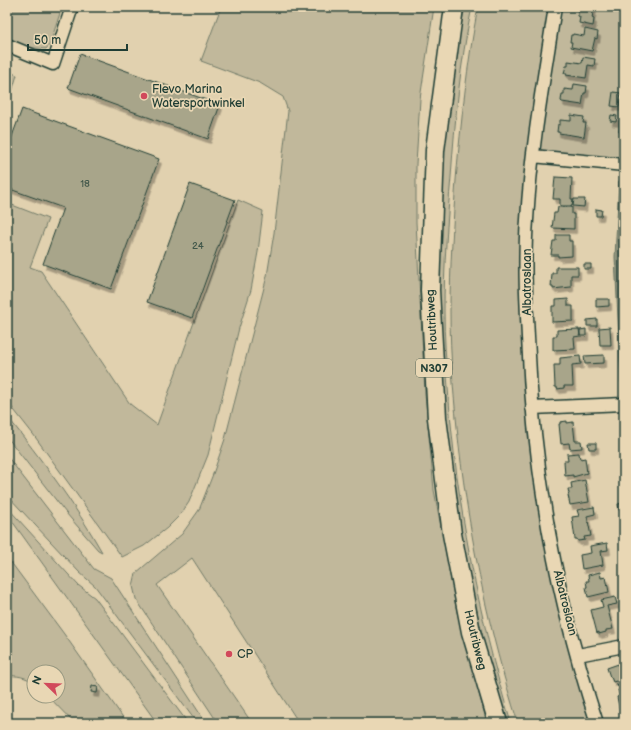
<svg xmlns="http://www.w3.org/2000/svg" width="631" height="730" font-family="'Balsamiq Sans',sans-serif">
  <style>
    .green { fill: #c1b89b; stroke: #707a68 }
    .water { fill: #91947d; stroke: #637160 }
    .building { fill: #a8a58a; stroke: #1f3d34; filter: url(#shadow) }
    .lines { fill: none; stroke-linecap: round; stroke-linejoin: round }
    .street-casing { stroke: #1f3d34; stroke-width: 15 }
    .primary-casing { stroke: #1f3d34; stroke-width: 21 }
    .street { stroke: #e9d7b4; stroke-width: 12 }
    .primary { stroke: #e9d7b4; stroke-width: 18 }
    .poi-dot { fill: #d1495b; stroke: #e9d7b4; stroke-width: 1.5 }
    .labels { text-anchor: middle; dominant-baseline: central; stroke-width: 3.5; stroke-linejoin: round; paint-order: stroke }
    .number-label { font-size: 10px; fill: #41574a }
    .shield { fill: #e9d7b4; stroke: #5c6b5a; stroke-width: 1 }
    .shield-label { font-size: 11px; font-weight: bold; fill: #1f3d34 }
    .poi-label { font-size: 12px; fill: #1f3d34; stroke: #e9d7b4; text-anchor: start }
    .street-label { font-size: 12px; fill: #1f3d34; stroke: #e9d7b4 }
  </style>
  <defs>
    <filter id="shadow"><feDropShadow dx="2.5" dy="4.5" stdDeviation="0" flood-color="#0004"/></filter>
  </defs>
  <rect width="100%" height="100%" fill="#e1d1af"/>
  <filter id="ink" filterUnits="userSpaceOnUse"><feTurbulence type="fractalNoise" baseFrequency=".025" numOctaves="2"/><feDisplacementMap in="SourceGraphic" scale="8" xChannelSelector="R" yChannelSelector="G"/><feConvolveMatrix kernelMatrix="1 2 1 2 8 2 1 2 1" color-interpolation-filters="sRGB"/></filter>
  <g filter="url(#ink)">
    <path class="green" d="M7 7H62L50 44 46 49C32 49 20 44 7 39Z
      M221 7H434L420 99 416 164V222L425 394 434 490 457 612 487 723H299L192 558 157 585 252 723H218L136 599 133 586 136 573 182 534 199 510 213 474 225 439 267 276 274 233 288 111 283 97 260 83 201 61Z
      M465 7H472C460 63 455 120 451 177 447 221 444 266 444 311 444 337 446 362 448 388 456 502 478 614 511 723H506L489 664 466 564 458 521 445 429 438 282 440 224 443 166 450 92 455 54Z
      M478 7H550L542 48 530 135 528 408 595 723H518C489 632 470 540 459 446 454 401 450 356 450 311 450 267 453 224 456 180 461 122 467 64 478 7Z
      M559 7H624V160L538 151Z
      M7 71 17 75 7 108Z
      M238 200 263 211 258 252 251 290 239 328 208 455 189 502 181 514 167 528 144 546 122 557 33 434 7 401V203L48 219 30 267 41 271 130 404 157 425Z
      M7 416C41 459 75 504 102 552L98 550 66 513 7 437Z
      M7 456 94 569 111 578 206 723H197L95 586 79 572 7 495Z
      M7 507 78 585 95 598 188 723H157L7 514Z
      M7 557 64 634 127 723H74L48 696H58V672H34V683C27 677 16 675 7 676Z"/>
    <path class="water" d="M619 181 624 182V382H621L615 257Z"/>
    <path class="building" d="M578 7H594L592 18 594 19 593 26 579 23 580 17 578 16Z
      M585 29 598 32 597 39 595 38 592 51 571 47 572 42H570L571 35H573V34L584 36Z
      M80 54 220 105 208 139 68 88Z
      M583 57 595 59 594 66 588 65 586 78 566 75 567 73H564L566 66H568V61L582 63Z
      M574 84 587 86 586 93H584L582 105 562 102 561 101 562 94H564V89L573 90Z
      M613 92 621 93 619 107 611 106Z
      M22 109 159 159 111 289 43 264 63 208 7 188V150Z
      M571 115 584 117 583 123H586L584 137 559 133V132H557L558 124 560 125V120L571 121Z
      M611 115 617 116 616 122 610 121Z
      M620 120H624V133L619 132Z
      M555 177 572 178 571 199H573L572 206H560V199H553Z
      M190 184 235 200 192 318 147 302Z
      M574 199H585L584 207 573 206Z
      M558 207H572V214H574V229L552 228 554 213H557Z
      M596 209 602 210 601 216H596Z
      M556 235H569V241H572V256L558 257V255H551L553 241H556Z
      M584 264H591V269H584Z
      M556 267H578V275H571V287L553 289V287H551L552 273H556Z
      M568 299V306H573V321L552 322V306H556V300Z
      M596 299H609V306L596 307Z
      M597 319V326H587V320Z
      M610 327 611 345H600L599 328Z
      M579 329 580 336 574 337 575 349 553 350V336H557V330Z
      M586 329V336H580V330Z
      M604 355V363L585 364 584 356Z
      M580 356 581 364 572 365 573 386H564V388L557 389V387H555L554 365H560V358Z
      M567 421V423L573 422 575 441H581L582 448 570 449 569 443 561 444 559 424H560V422Z
      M588 443H596V449H589Z
      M579 453 580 459 585 458 587 473 573 477V475L565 476 564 461H568L567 454Z
      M585 480 589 502 570 505 568 495 569 494 568 489H572L571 483Z
      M624 503V509L619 510 618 504Z
      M594 507 595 514 587 516 591 536 584 537 585 540 578 541 577 539H575L572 517 579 516 577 510Z
      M607 543 608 550 601 551 603 565 582 569 580 555 591 553 590 546Z
      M600 572 601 578 606 577 609 592 588 597 586 587H587L586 581H589L588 575Z
      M615 597 617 604 607 606 613 629 606 630V632L599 634V632L597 633 591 610 603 607 601 600Z
      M624 662V685L618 687 616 681 613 682 611 677H610L607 668Z
      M92 686 98 687 97 693 91 692Z
      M624 688V710L620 711 617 697 620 696 618 690Z"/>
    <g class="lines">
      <g class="street-casing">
        <path id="street" d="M555 7C544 78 531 148 527 220 524 259 526 298 528 337 533 468 556 598 597 723
          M7 45 53 64 72 7
          M533 156 624 165
          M532 408 624 404
          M578 655 624 646"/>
      </g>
      <g class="primary-casing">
        <path id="primary" d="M454 7 435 150 430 290 437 418 452 534 471 632 498 723"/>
      </g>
      <use href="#street" class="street"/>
      <use href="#primary" class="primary"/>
    </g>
  </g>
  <g class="poi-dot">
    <circle cx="144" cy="96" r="4"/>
    <circle cx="229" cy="654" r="4"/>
  </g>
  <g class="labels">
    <g class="number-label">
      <text x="85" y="184">18</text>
      <text x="198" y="246">24</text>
    </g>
    <rect class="shield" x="416" y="359" width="36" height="18" rx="3"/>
    <g class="shield-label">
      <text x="434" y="368">N307</text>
    </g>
    <g class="poi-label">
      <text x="152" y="89">Flevo Marina<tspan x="152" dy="14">Watersportwinkel</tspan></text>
      <text x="237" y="654">CP</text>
    </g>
    <g class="street-label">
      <text transform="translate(527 282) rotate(-90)">Albatroslaan</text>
      <text transform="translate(432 320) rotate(-93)">Houtribweg</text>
      <text transform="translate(565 603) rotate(76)">Albatroslaan</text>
      <text transform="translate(475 640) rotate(76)">Houtribweg</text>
    </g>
  </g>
  <rect width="631" height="730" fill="none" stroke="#e9d7b4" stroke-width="24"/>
  <rect x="12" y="12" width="607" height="706" fill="none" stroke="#1f3d34" stroke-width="1.5" filter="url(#ink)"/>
  <g transform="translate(46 684) rotate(293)"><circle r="19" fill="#e9d7b4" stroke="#989981"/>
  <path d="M0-3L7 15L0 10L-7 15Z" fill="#d1495b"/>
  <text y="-6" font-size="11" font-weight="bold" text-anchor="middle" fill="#1f3d34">N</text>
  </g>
  <path d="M28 44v6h99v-6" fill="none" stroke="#1f3d34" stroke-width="2"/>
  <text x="34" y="44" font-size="12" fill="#1f3d34" stroke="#e9d7b4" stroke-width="3" paint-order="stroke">50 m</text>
</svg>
